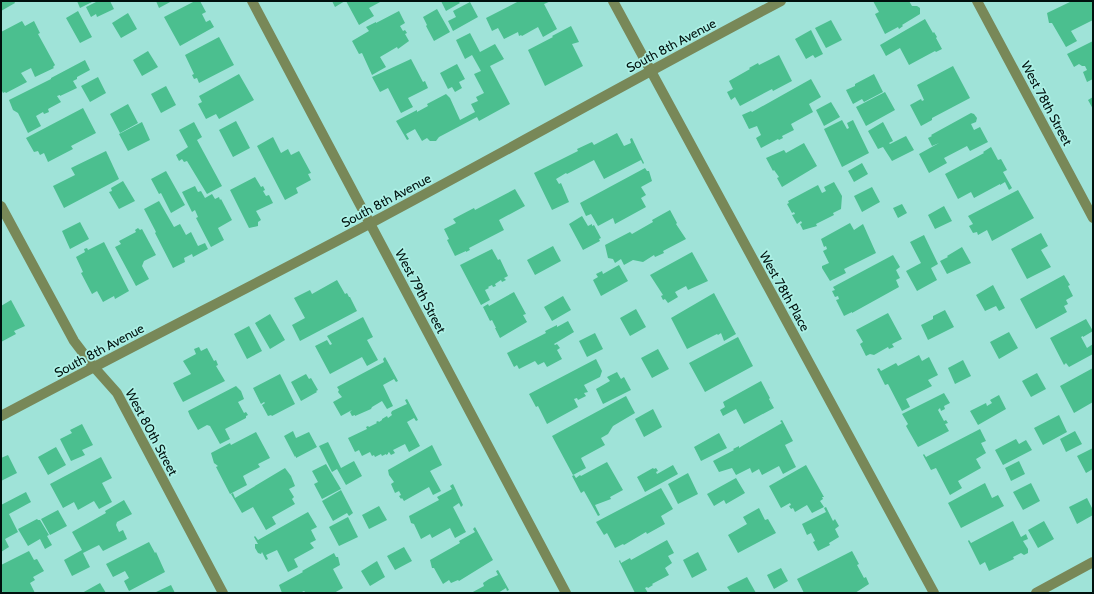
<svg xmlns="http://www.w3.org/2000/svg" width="1094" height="594" font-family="Cabin,sans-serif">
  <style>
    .building { fill: #4bbf8f }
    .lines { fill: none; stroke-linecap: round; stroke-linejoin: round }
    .minor { stroke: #788858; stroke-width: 10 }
    .tertiary { stroke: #788858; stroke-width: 10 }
    .labels { text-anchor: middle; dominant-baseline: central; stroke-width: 3.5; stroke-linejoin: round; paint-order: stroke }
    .street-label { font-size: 13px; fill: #00110e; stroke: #acf0e5 }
  </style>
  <rect width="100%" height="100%" fill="#9fe3d8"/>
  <path class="building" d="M1 1H14L15 3 1 11Z
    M77 1H94L80 8Z
    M98 1H110L114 9 97 17 96 14 91 17 86 7Z
    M156 1H172L159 8Z
    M195 1H200L206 12 202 14 206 22 210 20 214 27 180 46 164 17Z
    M332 1H345L335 7Z
    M346 1H382L369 8 374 16 359 25Z
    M441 1H458L460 3 446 11Z
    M519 1H551L544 4 557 29 543 37 538 27 522 36 521 35 519 36 518 32 504 39 498 28 492 31 486 18Z
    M873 1H909L912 6H917L920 8V14L902 25 903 26 899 29 898 27 885 34 875 14 879 12Z
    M1072 1H1093V20L1071 31 1077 41 1066 47 1052 23H1049L1047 13Z
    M470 2 478 17 453 31 448 21 456 17 453 11Z
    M437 9 450 32 434 41 426 26 427 25 423 17Z
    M78 11 92 37 80 43 66 18Z
    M399 11 405 23 400 26 403 31 405 30 407 33 405 34 409 41 398 49 397 47 380 57 386 67 372 75 362 53 359 54 352 41 369 31 366 27 376 22V23Z
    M128 13 137 29 121 38 112 23Z
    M925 19 933 33 934 32 937 37 936 38 942 49 936 52 935 51 909 65 900 48 886 56 880 45Z
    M831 20 842 40 826 48 815 28Z
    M22 21 25 26 34 21 40 33 38 34 55 65 53 67 54 68 35 77 31 68 21 73 27 82 6 93 5 92 3 93 1 89V32Z
    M571 26 579 42 572 44 583 66 545 86 528 50 553 37 552 36Z
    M811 30 823 54 815 58 813 55 806 59 795 39Z
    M470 33 480 52 495 44 504 59 490 66 510 104 479 121 477 117 439 137 436 141H430L427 138 422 141 415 129 406 134 409 139 407 140 396 121 417 110V112L428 106 427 104 446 94 450 98 460 120 475 112 471 104 478 101 476 97 484 93 474 74 481 71 472 55 465 59 456 40Z
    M219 37 234 65 199 83 197 78 194 79 192 75 194 74 185 55Z
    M1093 41V79L1087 82 1083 72 1087 70 1085 66H1082L1079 64 1074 67 1067 54Z
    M148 51 158 67 142 76 133 60Z
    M779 55 792 81 773 91 772 89 740 106 735 97 731 100 727 92 733 89 729 81 750 69 749 68 758 63 759 65Z
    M411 59 423 82 425 81 428 88 408 98 413 107 401 113 388 88 380 92 372 77Z
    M85 60 90 70 77 77V79L73 81 77 88 60 96V95L57 96 61 102 48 109 49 112 44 114 43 112 36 116 41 126 28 133 18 113 13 110 9 100 51 79V78Z
    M457 64 465 79 459 82 462 88 455 92 452 87 448 89 440 73Z
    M953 66 970 98 932 118V120L921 126 910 105 921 99 922 101 924 100 917 85Z
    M239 74 254 100 219 119 216 114 206 119 198 104 202 102 199 96Z
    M874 74 883 92 864 102 862 99 853 104 846 90 855 86V84Z
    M98 77 106 93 90 102 81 86Z
    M811 79 821 97 809 104 813 112 791 124 794 130 782 136 783 138 779 140 778 139 761 148 756 138 761 135 757 126 749 129 742 115 751 111 752 112Z
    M166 86 176 105 161 113 151 94Z
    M885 92 895 110 866 126 856 107Z
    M1093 97V109L1088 100Z
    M831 102 840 117 824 126 816 110Z
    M128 104 138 123 120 133 110 114Z
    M83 108 96 133 71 146 73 149 48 162 44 153 40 155 38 151 34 152 26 138Z
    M971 113 974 114 977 118 976 122 971 124 974 130 980 127 988 142 970 151 967 146 944 158 947 163 929 173 919 154 939 143 932 146 928 138 932 136 931 135Z
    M842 120 847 129 849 128 847 123 853 120 869 153 842 167 824 129Z
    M236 121 250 148 233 157 219 130Z
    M142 122 150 140 128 151 119 134Z
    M194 122 202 137 197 140 222 186 207 194 187 161 184 162 182 159 179 161 176 155 188 147 179 130Z
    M883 122 893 141 889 143 890 144 906 136 914 150 892 161 883 147 878 149 868 131Z
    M617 133 624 146 631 143 630 139 632 138 644 163 643 164 641 160 604 179 594 160 567 174 566 173 556 179 559 184 561 183 569 202 552 210 534 173 578 151 577 149 592 142 594 145Z
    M273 137 281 153 288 149 291 155 299 151 311 173 308 174 311 180 296 188 298 193 285 200 257 146Z
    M804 143 817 166 782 187 777 178 779 177 774 170 773 171 766 158 784 150 786 153Z
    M991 147 998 160 1001 159 1007 170 1003 172 1012 188 1009 190 1005 182 1000 185V184L974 198 971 192 958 199 945 174 984 153 983 152Z
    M106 151 119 179 64 208 53 186 75 175 71 168Z
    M862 163 868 174 854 182 848 171Z
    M645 168 647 171H649L652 181 641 187 646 195 641 198 646 207 615 224 613 218 598 226 591 214 586 216 580 203Z
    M166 171 185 205 171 213 161 193 159 194 151 179Z
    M255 177 261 187 263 186 265 190 263 191 266 196 269 195 273 203 256 211 261 220 258 222V226L249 228 230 190Z
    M123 181 135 201 119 209 109 192 112 191 111 188Z
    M834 182 842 196 841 209 833 213 834 215 816 224 817 226 803 230 800 224 802 223 801 221 797 224 792 215 795 214 794 212 792 213 787 204 789 203 788 201 818 185 822 193 826 191 824 187Z
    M195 186 198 192 201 191 205 198 212 194 215 199 219 197 220 200 221 199 232 220 218 228 224 240 211 247 196 218 198 217 195 210 192 212 182 192Z
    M872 187 880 202 862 212 854 196Z
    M515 189 525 206 499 220 504 230 469 248 470 250 466 252V251L455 256 447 240 449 239 444 229 456 223 453 219 474 208 475 210Z
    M1018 190 1034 218 992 241 987 230 978 235 977 232 973 233 969 226 973 224 968 216Z
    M159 201 174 227 180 224 186 235 191 232 198 246 205 243 208 249 193 257 192 254 184 258 185 262 173 268 155 233 156 232 144 209Z
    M902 204 907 213 898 218 893 208Z
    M944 206 952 221 935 229 928 215Z
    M670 210 677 223 676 224 686 239 663 251 664 253 655 257 654 255 643 262 633 260 624 265 621 259 615 263 613 259 608 258 605 245 630 232 632 234 653 222 652 220Z
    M582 216 588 226 592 224V226L594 225 601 238 599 239 600 241 583 250 569 224Z
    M80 222 89 239 70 249 62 231Z
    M850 223 854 230 863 224 876 253 844 269 846 273 830 281 822 268V266L829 263 823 251 827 249 826 246 824 247 821 239Z
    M138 228 140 230 142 229 156 255 144 261 142 266 149 279 136 286 115 247 121 244 119 241 136 232 135 230Z
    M1041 233 1048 246 1041 250 1051 267 1027 279 1011 249Z
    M924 235 938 264 931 268 937 280 917 291 906 271 921 263 910 242Z
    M104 242 129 291 115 299 114 296 103 302 97 291 92 294 81 273 83 272 76 257 85 252 84 249 87 248 88 250Z
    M553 246 561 261 535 275 527 260Z
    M962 247 971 263 947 274 940 261 948 257 947 256Z
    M492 249 498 260 500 259 508 276 504 278 506 280 502 282 501 280 495 284 496 286 493 287 492 285 488 287 489 288 485 290 490 300 481 305 460 265Z
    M692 252 708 281 688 290 686 286 675 292 678 297 668 303 665 299 663 300 661 296 663 295 650 275Z
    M893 255 900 267 896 270 900 278 896 280 899 287 852 313V312L844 316 836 300 839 299 838 296 835 297 832 291 835 290 833 287Z
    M619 265 628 281 601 296 593 280 598 277 596 274 602 271 603 274Z
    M1064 275 1070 285 1068 286 1073 296 1066 300 1068 304 1064 306 1067 312 1036 329 1020 299Z
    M337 280 345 294 347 293 349 297H350L357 311 300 341 292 325 305 318 294 298 310 290 312 294Z
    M993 285 1005 308 999 311 996 306 985 311 976 295Z
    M514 292 526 314 523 315 527 322 500 338 495 328H496L492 320 490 321 483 307 488 304 489 306Z
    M714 293 736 334 724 341 721 333 718 335 717 334 687 349 671 318Z
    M563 296 571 310 552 321 544 307Z
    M11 300 25 326 14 331 16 334 1 342V306Z
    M636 309 646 327 630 336 620 318Z
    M945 310 954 327 928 340 921 325 933 319V316Z
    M888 313 902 339 892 344 894 347 889 349 888 347 874 355 870 354 866 356 860 344 863 342 856 330Z
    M270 314 285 340 270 349 255 323Z
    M363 317 373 337 367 340 378 360 367 366 362 357 330 374 315 346 327 340 330 345 332 344 327 336Z
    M1086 319 1093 331 1083 337V336L1081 337 1087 348 1093 344V354L1069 367 1066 363 1064 365 1050 338Z
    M568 321 574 332 554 344 555 345 557 344 560 348 557 350 562 359 547 367 544 362 538 365 535 361 519 369 517 365 514 367 507 353 546 333 545 331 557 325V327Z
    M249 326 262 351 247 359 234 334Z
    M1009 332 1018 348 999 359 990 342Z
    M595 333 603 349 587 357 579 341Z
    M738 337 753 366 705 392 689 363Z
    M199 347 201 351 207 348 214 361 216 360 218 365 216 366 225 381 183 402 178 393 173 383 191 374 183 361 196 354 194 349Z
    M658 349 669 369 652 378 641 358Z
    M919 355 922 361 929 357 938 375 928 380 932 386 906 399 910 407 902 411 888 384 885 385 877 369 879 368 881 371 896 363 898 366Z
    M385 357 398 381 396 382 394 379 383 385 393 406 387 409 382 401 372 407 371 409 355 416V415L352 416 350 412 352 410 341 416 333 402 342 397 338 392 339 390 337 387 384 362 383 359Z
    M596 359 602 371 600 377 584 385 588 392 584 393 586 396 578 400 577 398 574 399 578 407 547 424 538 406 536 407 529 394Z
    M963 360 971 376 955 384 948 368Z
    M1093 368V402L1074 413 1060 386Z
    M617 372 621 379 624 377 631 390 603 404 596 389 610 381 607 377Z
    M1037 373 1046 389 1031 397 1022 381Z
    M280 374 295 404 272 416 271 415 268 416 262 405 265 403 264 402 261 404 253 388Z
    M306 374 309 379 311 378 318 390 316 391 317 392 301 401 291 382Z
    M761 381 770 398 769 399 774 408 744 424 736 409 723 416 720 410 725 407 723 402Z
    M236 386 241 391 244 399 238 402 244 413 246 412 248 415 246 416V418L225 429 230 439 220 444 210 426 207 425 198 430 190 416 188 411Z
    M944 393 950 403 944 406 945 409 941 411 940 408 938 410 944 421 946 420 948 423 945 424 949 431 918 447 906 426 908 424 902 414Z
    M999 395 1006 409 978 425 970 411 986 403 987 406 992 403 990 400Z
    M626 396 635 413 613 426 608 434 601 438 605 445 581 458 586 468 573 475 552 436Z
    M407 399 418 420 416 421 414 418 407 422 420 446 409 452 405 444 393 450 395 453 391 455 389 452 388 453V454L386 455V454L382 456 381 454 375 457 374 455 372 456 370 452 362 456 359 450 355 452 348 438 367 429 366 427 368 426 369 427 377 423 376 422 378 421 379 422 382 420V419L387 416 388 418 392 415 391 413 392 411 407 404 405 400Z
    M653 409 662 427 644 437 635 419Z
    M1059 415 1067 432 1043 445 1034 428Z
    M782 420 793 441 785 445 796 467 783 474 779 466 762 475 759 469 752 473 750 468 736 475 732 468 719 472 713 461 734 450 733 449 739 446V448L742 446 782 423 780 421Z
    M82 424 93 445 82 450 85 455 71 461 60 439 72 433 70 430Z
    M980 429 986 441 981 443 986 453 976 459 981 468 958 481 962 488 950 495 936 468 931 470 923 455 924 454 926 457Z
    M293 431 296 438 309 432 317 447 296 458V456L295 457 284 436Z
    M1075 431 1082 444 1066 452 1060 439Z
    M256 432 270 458 258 464 260 467 243 476 247 485 230 494 216 467 218 466 214 463 211 453 230 443 231 445Z
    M719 433 727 448 701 461 694 447Z
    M1016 439 1019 444 1026 440 1032 450 1003 465 995 450Z
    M328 442 341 468 354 461 362 476 346 485 337 469 332 472 319 446Z
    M432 445 442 465 430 471 441 491 433 495 429 487 404 501 402 498 401 499 399 496 401 495 399 491 395 493 391 484 394 482 389 475 388 470Z
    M56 447 66 465 48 475 38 457Z
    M1093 448V469L1086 473 1077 456Z
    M8 455 17 473 1 481V458Z
    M101 457 112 478 102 483 112 502 99 509 94 501 78 510 74 502 63 508 50 484Z
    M1019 461 1025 474 1011 481 1005 468Z
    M607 462 623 490 610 497 611 499 595 505 600 515 598 516 584 491 581 493 572 476 574 475 576 478 580 475 581 476Z
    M326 464 341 489 322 499 314 484 318 482 312 471Z
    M673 465 678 474 645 492 637 477 653 468 654 469 656 468 658 471 656 472 657 474Z
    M806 465 824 497H822L823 499 820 501 824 507 812 513 807 505 795 512 793 508 791 509 789 506 791 505 790 503 781 508 769 486Z
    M285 468 291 476 295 486 289 489 294 497 292 499 295 504 272 517 276 524 266 530 253 507 242 513 231 494 233 493 235 498Z
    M688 473 698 494 678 504 668 484Z
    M736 478 745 493 726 504 724 500 714 506 707 494Z
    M985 483 992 498 998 495 1004 506 961 528 948 503Z
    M1031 483 1040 501 1023 510 1013 492Z
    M453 484 463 505 461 507 459 503 453 507 466 532 455 538 450 528 432 538 430 534 421 539 414 524 411 523 409 516 439 500 437 497 452 489 450 486Z
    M661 488 673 509 661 516 665 524 647 534 646 532 624 545 623 544 615 548 607 533 604 535 596 522Z
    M341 490 353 513 349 516 347 513 333 521 322 501Z
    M26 492 31 502 9 514 18 532 5 539 9 547 1 552V505Z
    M1087 498 1093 510V515L1077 524 1069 507Z
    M124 500 132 514 117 522 116 525 119 532 123 530 127 539 103 551 99 545 83 553 90 567 72 576 64 560 82 550 72 532 106 513 105 511Z
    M379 506 387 520 369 529 362 515Z
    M826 507 833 521 835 519 839 526 835 529 839 537 829 543 830 545 818 551 813 542 815 541 811 533 807 535 802 524 826 512 824 508Z
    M759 508 765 520 768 519 776 533 738 553 728 535 747 524 743 517Z
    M58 510 67 526 50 535 41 519Z
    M308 512 317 527 311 530 316 540 310 543 314 548 294 559 298 567 288 572 277 550 266 555 268 559 266 560 262 552 261 554 258 553 255 548V544H258L254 537 255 536 258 540Z
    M348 517 358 537 339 546 329 527Z
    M37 519 38 520H40L49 535 47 536 52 545 45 549 40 539 28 546 18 529Z
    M1013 521 1021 537 1026 534 1028 539 1023 541 1028 549V553L1024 555 1021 553 1013 557 1014 559 989 571 985 562 980 565 968 541 969 540 971 543Z
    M1044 521 1054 539 1038 548 1028 530Z
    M475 527 493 560 459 581 458 580 451 583 449 580 443 584 434 568H432L430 560 460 543 459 541 475 532 473 529Z
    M667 540 674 553 668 556 672 563 665 568 669 575 652 584 653 585 648 588 647 587 645 588 648 593H635L619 561 620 560 621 563 630 558 631 560Z
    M149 542 155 553 156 552 165 572 129 591 124 581 129 578 125 571 113 577 106 564Z
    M404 547 412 561 395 570 387 556Z
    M29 551 34 560 37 559 44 571 33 577 35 580 30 583 35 593H3L1 589V565Z
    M852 551 859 564 857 565 864 578 866 577 869 584 855 593H839V592L837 593H804L797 579Z
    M698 552 707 570 692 578 683 560Z
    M334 553 336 557H338L340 565 333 569 343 588 334 593H306L304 591 300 593H282L279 585 303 572 302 571Z
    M377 561 385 577 370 586 361 571Z
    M781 568 788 581 774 589 767 575Z
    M498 570 509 590 507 591 506 588 498 593H471L484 586 483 583 489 579 498 575 496 571Z
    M747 577 756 593H731L727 587Z
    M100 583 106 593H82Z
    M171 585 175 593H154Z"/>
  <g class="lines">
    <path class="minor" d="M252 1 566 593
      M613 1 934 593
      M977 1 1093 218
      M1 206 74 341 93 366 117 393 223 593
      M1036 593 1093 562"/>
    <path class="tertiary" d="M1 416C123 351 248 288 371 223 508 150 643 74 781 1"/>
  </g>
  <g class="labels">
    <g class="street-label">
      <text transform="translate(671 45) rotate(-28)">South 8th Avenue</text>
      <text transform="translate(1047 103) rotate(62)">West 78th Street</text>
      <text transform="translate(386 200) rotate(-28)">South 8th Avenue</text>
      <text transform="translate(421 291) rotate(62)">West 79th Street</text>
      <text transform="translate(785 291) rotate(61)">West 78th Place</text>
      <text transform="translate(99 350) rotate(-28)">South 8th Avenue</text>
      <text transform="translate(152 432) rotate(62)">West 80th Street</text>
    </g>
  </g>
  <rect width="1094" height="594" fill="none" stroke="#00110e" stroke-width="4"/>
</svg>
